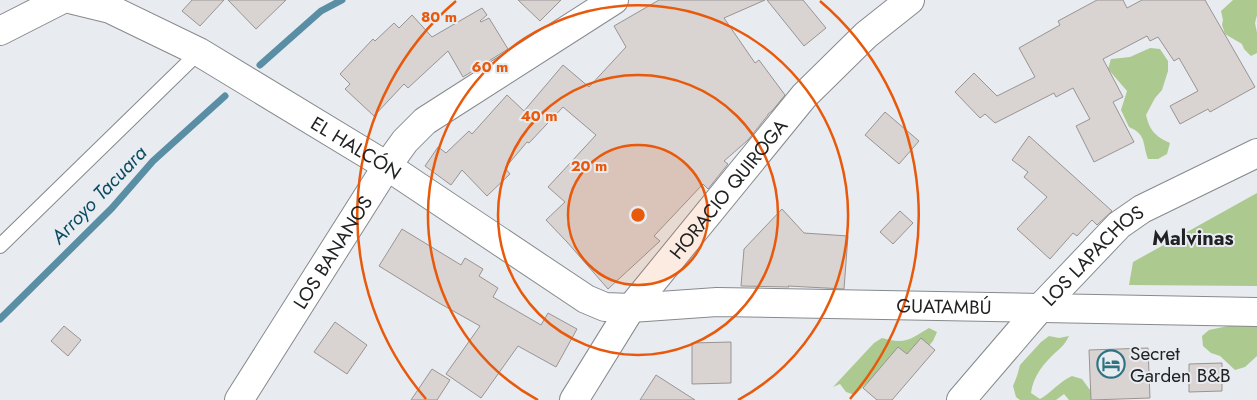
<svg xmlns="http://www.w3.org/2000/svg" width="1257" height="400" font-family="Jost,sans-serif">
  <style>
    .green { fill: #acc98f }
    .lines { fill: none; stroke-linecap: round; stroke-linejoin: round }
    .stream { stroke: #5a8ea4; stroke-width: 7 }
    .building { fill: #d9d3d2; stroke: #999493 }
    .lane-casing { stroke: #868a8d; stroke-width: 16 }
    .street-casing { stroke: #868a8d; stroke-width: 30 }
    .secondary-casing { stroke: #868a8d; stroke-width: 30 }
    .lane { stroke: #fff; stroke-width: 14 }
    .street { stroke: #fff; stroke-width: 28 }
    .secondary { stroke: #fff; stroke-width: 28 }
    .ring { fill: none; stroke: #e8590c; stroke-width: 2.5 }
    .labels { text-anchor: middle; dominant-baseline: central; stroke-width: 4; stroke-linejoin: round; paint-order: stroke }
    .street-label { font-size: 19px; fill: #212224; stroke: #e8ecf0 }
    .poi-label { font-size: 19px; fill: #212224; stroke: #e8ecf0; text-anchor: start }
    .water-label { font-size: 20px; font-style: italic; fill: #0c4c62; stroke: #e8ecf0 }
    .neighbourhood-label { font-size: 20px; font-weight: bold; fill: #212224; stroke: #e8ecf0 }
    .centre { fill: #e8590c; stroke: #e8ecf0; stroke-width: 2.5 }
    .ring-label { font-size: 15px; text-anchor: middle; font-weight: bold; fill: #e8590c; stroke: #e8ecf0; stroke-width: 4; stroke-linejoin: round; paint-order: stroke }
  </style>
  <rect width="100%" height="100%" fill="#e8ecf0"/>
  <path class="green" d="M1233 0H1257V15L1255 23 1257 33V53L1251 56 1244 49 1242 44 1225 34 1222 25 1223 20 1221 11Z
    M1150 48 1160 49 1168 61V71L1162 90 1155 98 1146 115C1150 131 1155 136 1170 143L1167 154 1158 159H1148C1142 143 1147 135 1129 127L1121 110 1127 91 1108 69 1111 59 1130 57Z
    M1257 193V286L1129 285 1133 262Z
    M1257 314V356L1245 367 1235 370 1220 356 1211 353 1203 346 1202 336 1209 330 1228 326 1237 321Z
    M929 328 937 332 933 341 927 348 877 373 855 395 846 392 840 384 833 387 874 343 882 338C906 345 910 339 929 328Z
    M1049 336 1059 338 1069 336C1065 344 1062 347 1056 352 1044 363 1033 376 1031 393L1040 399C1052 392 1060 381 1072 376L1082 379 1093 394 1099 400H1069L1064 394 1056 400H1020L1016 397 1013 386 1017 376 1020 365 1041 342Z"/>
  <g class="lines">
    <path class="stream" d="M260 65 321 11 342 0
      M0 319 112 208 153 161 225 96"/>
  </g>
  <path class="building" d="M192 0H224L200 26 182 11Z
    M228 0H286L256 29Z
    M518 0H561L540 21Z
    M659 0H765L724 18 755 63 759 60 785 95 772 111 768 114V115L748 140 724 161 728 164 708 189 703 184 654 236 660 241 608 289 567 242 546 220 565 202 548 187 596 135 563 107 529 143 527 142 505 168 510 174 487 196 462 170 451 185 425 166 438 147 446 153 469 131 472 134 507 95 524 111 563 65 589 87 626 47 614 26Z
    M767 0H803L826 28 804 46Z
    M1097 0H1123L1127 8 1142 0H1205L1255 87 1210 112 1208 109 1180 124 1170 106 1198 91 1179 58 1174 61 1158 37 1150 41 1147 36 1103 59 1123 97 1113 102 1134 142 1094 162 1076 126 1090 119 1073 88 1056 97 1054 93 995 123 985 114 980 118 955 92 974 73 997 96 1035 77 1019 48 1060 25 1058 21Z
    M482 8 487 15 480 21 481 22 489 18 508 49 463 77 448 51 408 88 404 84 374 116 345 89 350 84 340 74 373 39 375 41 394 23 399 28 412 15 432 37Z
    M885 112 919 141 899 164 865 135Z
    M1029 136 1112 211 1097 225 1092 220 1077 236 1073 233 1050 259 1017 229 1047 197 1024 177 1028 172 1012 160Z
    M782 209 804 233 848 236 844 289 788 286 789 287 741 286 744 249Z
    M900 211 913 223 893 244 880 232Z
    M402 229 461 265 465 258 483 269 479 276 498 288 493 297 541 325 548 313 577 329 556 367 518 346 481 398 446 374 480 326 439 303 379 266Z
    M335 322 367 345 347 374 314 352Z
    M64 326 81 340 68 356 51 341Z
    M921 338 935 350 892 400H877L863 388 898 347 907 354Z
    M731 342V383L692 384V343Z
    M1148 348 1150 398 1091 400 1089 350Z
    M1222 363V391L1189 392V364Z
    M432 369 450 380 437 400H411Z
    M656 375 695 400H640Z"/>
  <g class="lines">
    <g class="lane-casing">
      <path id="lane" d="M0 246 199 52"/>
    </g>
    <g class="street-casing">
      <g id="street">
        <path id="s1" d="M73 0 110 9 199 52 387 166 586 299 605 307 631 308 717 302 1257 312"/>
        <path d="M0 31 61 0"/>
        <path id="s2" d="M239 400 387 166 405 141 425 121 614 0"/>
        <path id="s3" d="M961 400 1040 308 1119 225 1142 209 1257 153"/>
      </g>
    </g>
    <g class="secondary-casing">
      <g id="secondary">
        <path id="s4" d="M574 400 631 308 804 96 866 35 910 0"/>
      </g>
    </g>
    <use href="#lane" class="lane"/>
    <use href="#street" class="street"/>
    <use href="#secondary" class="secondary"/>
  </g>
  <circle cx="638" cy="215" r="70" fill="#e8590c" fill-opacity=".12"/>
  <g class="ring">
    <circle cx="638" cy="215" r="70"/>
    <circle cx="638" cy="215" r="140"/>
    <path d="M538 400A210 210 0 1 1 738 400"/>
    <path d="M426 399A281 281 0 0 1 456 1M820 1A281 281 0 0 1 850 399"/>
  </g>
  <defs>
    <g id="hotel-ring" transform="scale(1.4375)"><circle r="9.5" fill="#e8ecf0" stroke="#2e7382" stroke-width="1.5"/><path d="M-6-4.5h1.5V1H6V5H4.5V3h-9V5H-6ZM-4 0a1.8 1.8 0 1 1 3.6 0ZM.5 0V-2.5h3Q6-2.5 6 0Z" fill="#2e7382"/></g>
  </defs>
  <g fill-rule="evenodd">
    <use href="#hotel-ring" x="1111" y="364"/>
  </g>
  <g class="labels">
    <g class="street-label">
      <text stroke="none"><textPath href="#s1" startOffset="321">EL HALCÓN</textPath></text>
      <text stroke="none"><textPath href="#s4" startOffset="262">HORACIO QUIROGA</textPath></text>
      <text stroke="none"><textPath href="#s2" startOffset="175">LOS BANANOS</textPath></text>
      <text stroke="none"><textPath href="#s3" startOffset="196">LOS LAPACHOS</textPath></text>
      <text stroke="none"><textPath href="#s1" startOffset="956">GUATAMBÚ</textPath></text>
    </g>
    <g class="poi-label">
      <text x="1130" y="353">Secret<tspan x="1130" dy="22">Garden B&amp;B</tspan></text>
    </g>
    <g class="water-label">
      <text transform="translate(99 195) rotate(-46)">Arroyo Tacuara</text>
    </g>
    <g class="neighbourhood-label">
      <text x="1193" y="238">Malvinas</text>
    </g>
  </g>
  <circle cx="638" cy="215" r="8" class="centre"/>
  <g class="ring-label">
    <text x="439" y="22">80 m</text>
    <text x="490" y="72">60 m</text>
    <text x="539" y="121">40 m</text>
    <text x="589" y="171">20 m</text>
  </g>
</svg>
